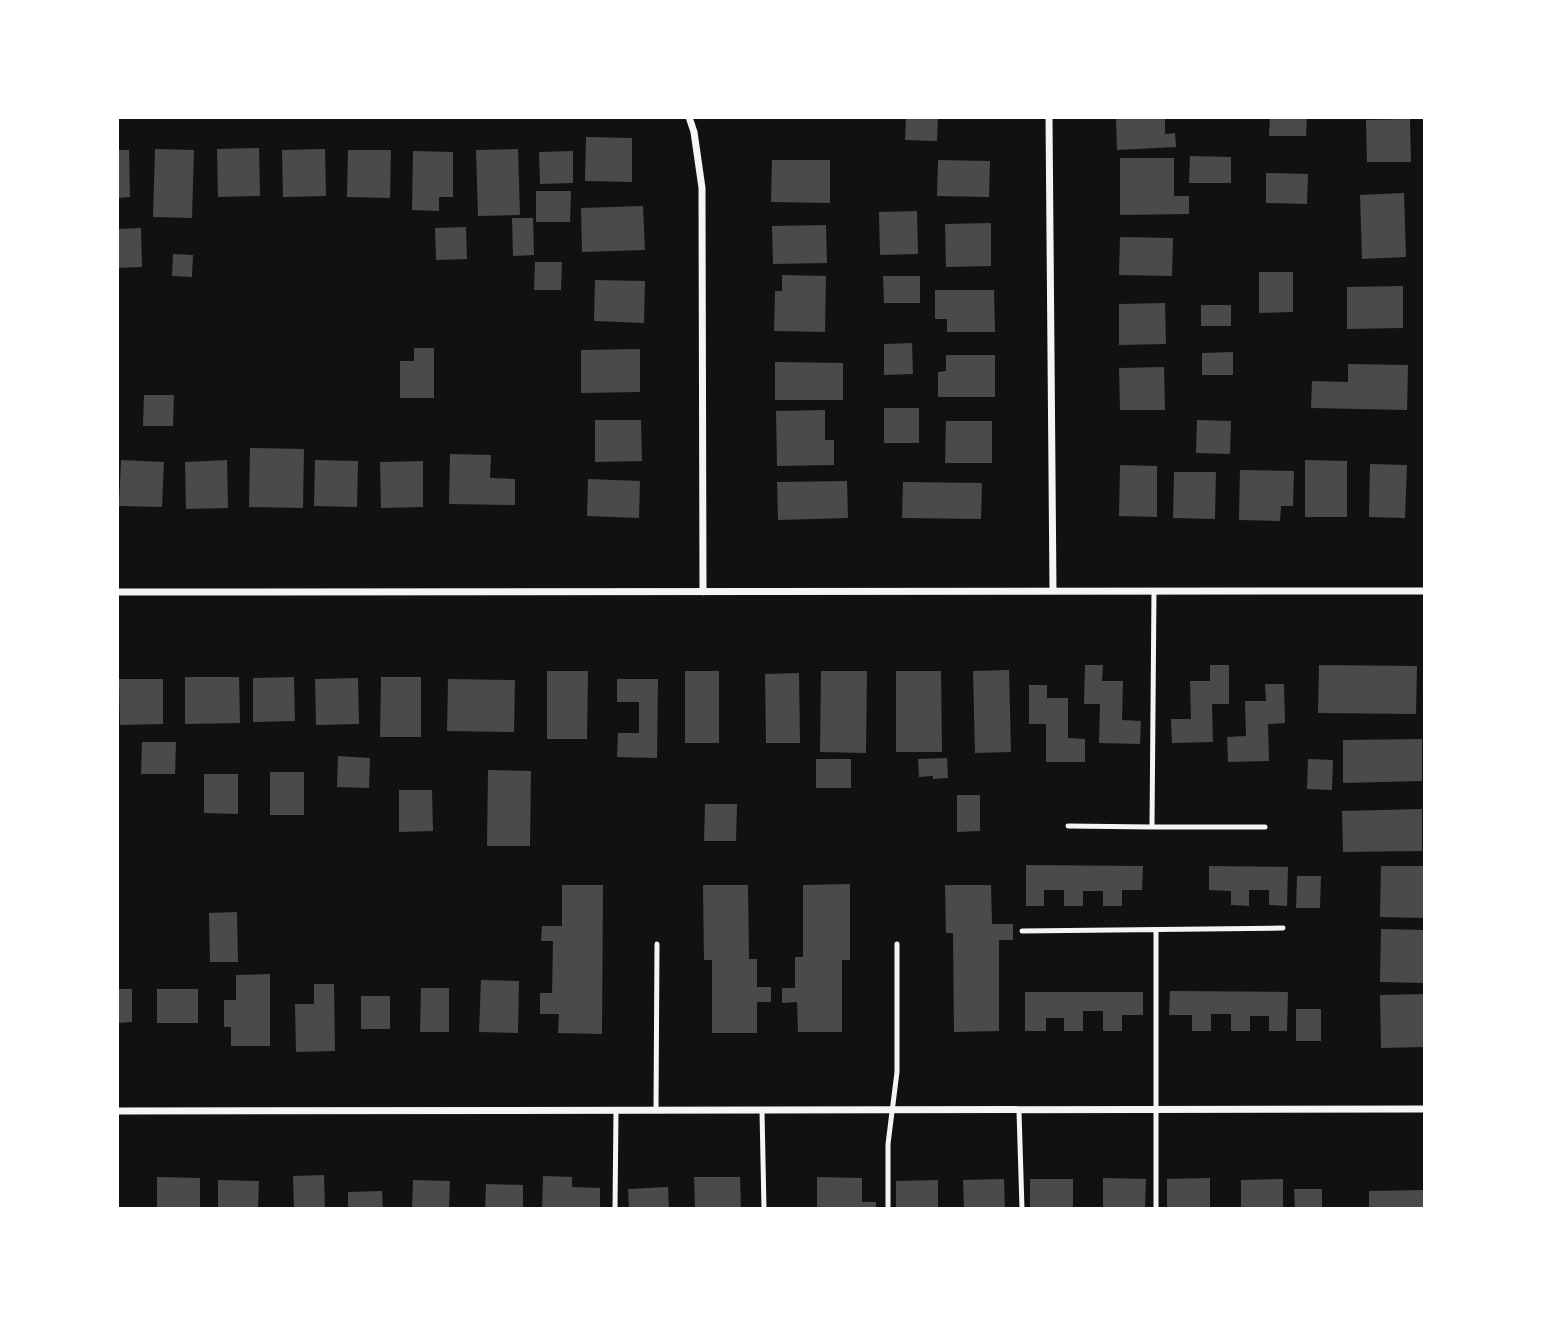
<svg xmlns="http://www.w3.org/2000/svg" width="1542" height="1326" font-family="'PT Serif',serif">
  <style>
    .building { fill: #4a4a4a }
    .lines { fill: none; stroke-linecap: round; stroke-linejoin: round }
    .service { stroke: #f5f5f5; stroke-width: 5 }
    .minor { stroke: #f5f5f5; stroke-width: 7 }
  </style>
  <rect width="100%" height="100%" fill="#111"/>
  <path class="building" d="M906 117H938L937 141 905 140Z
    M1116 117H1165V134L1175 133 1176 147 1117 150Z
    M1270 117H1307L1306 136H1269Z
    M1410 119 1411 162H1367L1366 120Z
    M586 137 632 138V182L585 181Z
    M259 148 260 196 218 197 217 149Z
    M155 149 194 150 192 218 153 217Z
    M325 149 326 196 283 197 282 150Z
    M518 149 520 215 478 216 476 150Z
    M117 150H129L130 197 117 198Z
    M348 150H391L390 198 347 197Z
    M413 151 453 152V197H439V211L412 210Z
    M573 151V183L540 184 539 152Z
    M1190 156 1231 157V183H1189Z
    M1120 158H1174V196H1189V214L1120 215Z
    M772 160H830V203L771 202Z
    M938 160 990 161 989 197 937 196Z
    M1266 173 1308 174 1307 204 1266 203Z
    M536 191H571L570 222H536Z
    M1404 193 1406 257 1362 259 1360 195Z
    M643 206 645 250 582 252 581 208Z
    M917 211 918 254 880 255 879 212Z
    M512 218H533L534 255 513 256Z
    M991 223V266L946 267 945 224Z
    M826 225 827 263 773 264 772 226Z
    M466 227 467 259 436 260 435 228Z
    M141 228 142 267 117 268V229Z
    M1120 237 1173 238 1172 276 1119 275Z
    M173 254 193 255 192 277 172 276Z
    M535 262H562L561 290H534Z
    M1259 272H1293V312L1259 313Z
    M782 275 826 276 825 332 774 331 775 291H782Z
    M883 276H920V303H884Z
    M595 280 645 281 644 323 594 321Z
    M1403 286V328L1347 329V287Z
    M935 290H994L995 332H947V319H935Z
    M1165 303 1166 344 1119 345V304Z
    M1201 305H1231V326H1201Z
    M912 343 913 374 884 375V344Z
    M414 348H434V398H400V361H414Z
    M640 349V392L581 393V350Z
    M1233 352V375H1202V353Z
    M946 355H995V397H938V372L946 371Z
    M775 362 843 363V400H775Z
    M1348 364 1408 365 1407 410 1311 408 1312 381 1348 382Z
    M1164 367 1165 410H1120L1119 368Z
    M144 395H174L173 426H143Z
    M884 408H919V443H884Z
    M825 410V440H834V465L777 466 776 411Z
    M595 420H641L642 461 595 462Z
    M1197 420 1231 421 1230 454 1196 453Z
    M946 421H992V463H945Z
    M250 448 304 449 303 508 249 507Z
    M450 454 491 455 490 478 515 479V505L449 504Z
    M121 460 164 462 162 507 119 506Z
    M227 460 228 508 186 509 185 462Z
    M315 460 358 461 357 507 314 506Z
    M1305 460 1347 461V517H1305Z
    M423 461V507L381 508 380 462Z
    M1370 464 1407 465 1405 518 1369 517Z
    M1120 465 1157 466V517L1119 516Z
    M1240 470 1294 471 1293 506H1281L1280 521 1239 520Z
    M1174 472H1216L1215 519 1173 518Z
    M588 479 640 481 639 518 587 516Z
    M847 481 848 518 778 520 777 482Z
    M903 482 982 483 981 519 902 518Z
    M1085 665H1103L1102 681H1123L1122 720 1141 721 1140 744 1099 743 1100 704H1084Z
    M1210 665H1229V704H1212L1213 742 1172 743 1171 719H1191L1190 681H1210Z
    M1319 665 1417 666 1416 714 1318 713Z
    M1009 670 1011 752 975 753 973 671Z
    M547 671H588L587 739H547Z
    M685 671H719V743H685Z
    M821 671H867L866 753 820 752Z
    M896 671H941L942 752H896Z
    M799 673 800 743H766L765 674Z
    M185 677H239L240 723 185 724Z
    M294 677 295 721 253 722V678Z
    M381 677H421V737H380Z
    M358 678 359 724 316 725 315 679Z
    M119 679H163V724L120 725Z
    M448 679 515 680 514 732 447 731Z
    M617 679H658L657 758 617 757 618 733H639V702H617Z
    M1265 684H1284L1285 723 1268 724 1269 761 1228 762 1227 737 1246 736 1245 701H1266Z
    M1029 685H1047V698H1068V738L1085 739V762H1046V724H1029Z
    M1422 739V781L1343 783V740Z
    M142 742H176L175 774H141Z
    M338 756 370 758 369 788 337 787Z
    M947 758 948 778 933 779V776L919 777 918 759Z
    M816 759H851V788H816Z
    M1308 759 1333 760 1332 790 1307 789Z
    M488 770 531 771 530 846H487Z
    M270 772H304V815H270Z
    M204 774H238V814L204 813Z
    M399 790H432L433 831 399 832Z
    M957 795H980V831L957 832Z
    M705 804H737L736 841H704Z
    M1422 809V851L1343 852 1342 811Z
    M1026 865 1143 866 1142 890H1122V906H1103V891H1083V906H1064V890H1044V906H1026Z
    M1209 866 1288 867 1287 906 1269 905V890H1249V906L1231 905V891L1209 890Z
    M1381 866H1425V918L1380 917Z
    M1297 876H1321L1320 908H1296Z
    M850 884V960H842V1032H798L797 1002 782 1003V988H795V957H803V885Z
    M562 885H603L602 1034 558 1033 559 1014H540V993H552L553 941H541L542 926H562Z
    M703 885H748L749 959H757V987H771V1002H757V1033H712V960H704Z
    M945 885H991L992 924H1013V940H999V1031L954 1032 953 933H946Z
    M237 912 238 962H210L209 913Z
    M1381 929 1425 930 1424 983 1380 982Z
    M270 974V1046H231V1027H224V1000H236V975Z
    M481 980 519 981 518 1033 479 1032Z
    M314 984H334L335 1051 296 1052 295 1004H314Z
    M421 988H449V1032H420Z
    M117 989H132V1022L117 1023Z
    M157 989H198V1023H157Z
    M1170 991 1288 992 1287 1031H1269V1016H1250V1031H1231V1014H1211V1031H1192V1015H1169Z
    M1025 992H1143V1015H1122V1031H1103V1011H1083V1031H1064V1018H1046V1031H1025Z
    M1425 994V1047L1381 1048 1380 995Z
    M361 996H390V1029H361Z
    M1296 1009H1321V1041H1296Z
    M324 1175 325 1209H294L293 1176Z
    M543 1176 572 1177V1187L600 1188V1209H542Z
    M157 1177 200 1178V1209H157Z
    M694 1177H740L741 1209H695Z
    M817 1177 862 1178V1202H876V1209H817Z
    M1103 1178 1146 1179 1145 1209H1103Z
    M1210 1178V1209H1167V1179Z
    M1004 1179 1005 1209H964L963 1180Z
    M1030 1179H1073V1209H1030Z
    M1283 1179V1209H1241V1180Z
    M218 1180 259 1181 258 1209H218Z
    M413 1180 450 1181 449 1209H412Z
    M938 1180V1209H896V1181Z
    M486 1184 523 1185V1209H485Z
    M668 1187 669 1209H629L628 1189Z
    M1294 1189H1322V1209H1295Z
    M1425 1190V1209H1369V1191Z
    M382 1191 383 1209H348V1192Z"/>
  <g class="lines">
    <path class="service" d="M1068 826 1152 827 1154 591
      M1152 827H1265
      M1156 930V1209
      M1022 931 1283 928
      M656 1111 657 944
      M762 1111 764 1209
      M1019 1111 1022 1209
      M615 1209 616 1111
      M888 1209V1144L897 1072V944"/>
    <path class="minor" d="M689 117 694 132 702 188 703 592
      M1049 117 1053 591
      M117 592 1425 591
      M117 1111 1425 1109"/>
  </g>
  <rect width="1542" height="1326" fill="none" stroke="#ffffff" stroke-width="238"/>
</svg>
